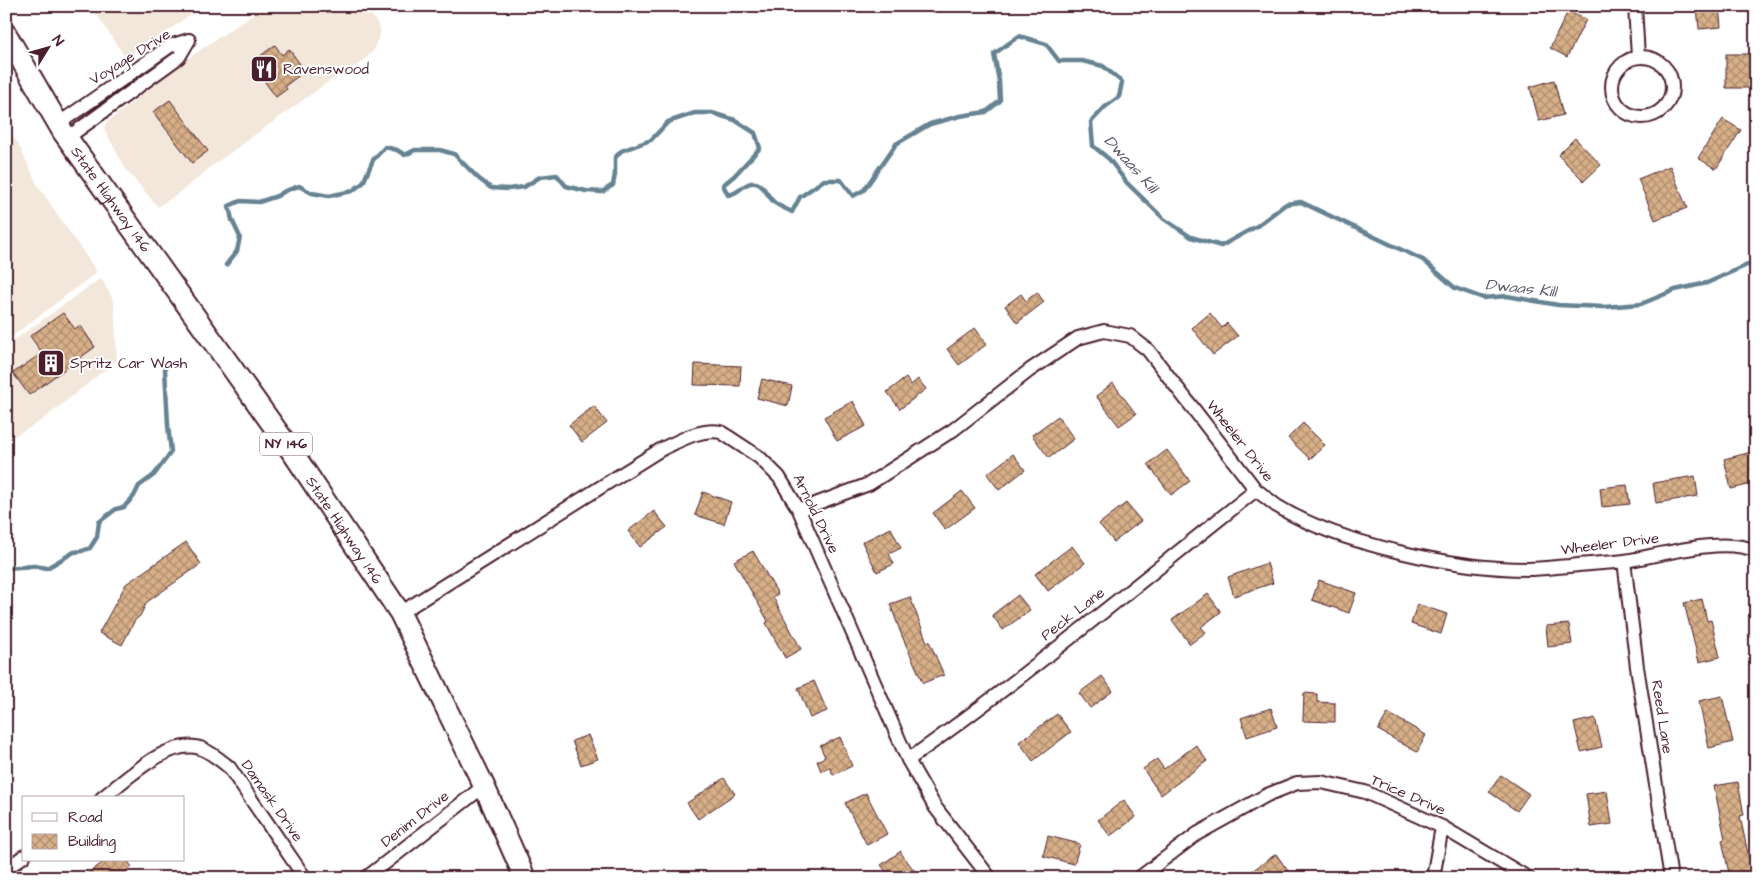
<svg xmlns="http://www.w3.org/2000/svg" width="1762" height="884" font-family="'Architects Daughter',sans-serif">
  <style>
    .built { fill: #f3e7db }
    .lines { fill: none; stroke-linecap: round; stroke-linejoin: round }
    .stream { stroke: #668392; stroke-width: 4.5 }
    .building { fill: url(#building-cross-hatch); stroke: #4a1f2b }
    .minor-casing { stroke: #4a1f2b; stroke-width: 16 }
    .primary-casing { stroke: #4a1f2b; stroke-width: 24 }
    .minor { stroke: #fff; stroke-width: 12 }
    .primary { stroke: #fff; stroke-width: 20 }
    .labels { text-anchor: middle; dominant-baseline: central; stroke-width: 4; stroke-linejoin: round; paint-order: stroke }
    .shield { fill: #fff; stroke: #80626b; stroke-width: 1 }
    .shield-label { font-size: 14px; font-weight: bold; fill: #4a1f2b }
    .street-label { font-size: 15px; fill: #4a1f2b; stroke: #fff }
    .poi-label { font-size: 15px; fill: #4a1f2b; stroke: #fff; text-anchor: start }
    .water-label { font-size: 16px; font-style: italic; fill: #5a5967; stroke: #fff }
  </style>
  <defs>
    <pattern id="building-cross-hatch" width="8" height="8" patternUnits="userSpaceOnUse" patternTransform="scale(1.25)"><rect width="8" height="8" fill="#d7af88"/><path d="M0 0l8 8M0 8l8-8" fill="none" stroke="#b08e6f"/></pattern>
  </defs>
  <rect width="100%" height="100%" fill="#fff"/>
  <filter id="ink" filterUnits="userSpaceOnUse"><feTurbulence type="fractalNoise" baseFrequency=".02" numOctaves="2"/><feDisplacementMap in="SourceGraphic" scale="10" xChannelSelector="R" yChannelSelector="G"/><feConvolveMatrix kernelMatrix="1 2 1 2 8 2 1 2 1" color-interpolation-filters="sRGB"/></filter>
  <g filter="url(#ink)">
    <path class="built" d="M91 6H202L165 33 125 57Z
      M265 6H366L381 30 374 50 361 63 328 82 212 166 182 191 158 207 127 171 104 129 106 123 193 55Z
      M6 128 18 143 38 186 97 272 6 341Z
      M101 278 114 301 117 360 41 421 6 441V346Z"/>
    <g class="lines">
      <path class="stream" d="M226 265 237 251 240 237 232 220 229 206 240 201 259 202 277 196 285 191 299 186 312 193 329 196 352 191 363 183 373 160 385 147 397 150 405 155 415 150H440L454 154 478 178 491 188 508 189 524 187 540 177 557 175 566 186 586 191 602 192 613 185 615 174V158L621 151 651 140 668 122 695 113H712L735 120 755 133 760 148 734 176 723 185 728 195C740 193 740 187 748 184 763 178 766 196 775 203 780 207 787 209 792 212L800 197 824 180H841L853 196 864 190 896 144 930 124 960 116 986 112 1000 101 999 81 994 54 1019 36 1046 44 1059 61H1082L1103 66 1122 82 1119 97 1105 107 1091 122 1093 146 1109 159 1127 183 1164 219 1191 237 1221 246 1257 226 1286 204 1301 202 1423 260 1455 288 1483 298 1507 296 1558 305 1604 307 1641 304 1675 290 1707 283 1756 261
        M6 568 34 566 47 568 74 552 82 551 90 548 97 537 99 522 116 509 124 507 134 496 139 486 154 475 171 452 168 425 165 369"/>
    </g>
    <path class="building" d="M1697 6H1719L1721 27 1699 29Z
      M1568 11 1586 20 1567 57 1550 48Z
      M275 45 282 55 289 49 305 71 285 86 287 89 276 97 251 63Z
      M1726 54H1751L1752 88H1726Z
      M1554 80 1563 115 1539 121 1530 87Z
      M170 100 208 151 192 163 153 112Z
      M1723 119 1741 130 1716 169 1698 158Z
      M1575 138 1601 165 1584 181 1558 155Z
      M1670 166 1687 208 1655 220 1638 179Z
      M1037 292 1044 302 1017 323 1005 306 1021 294 1026 301Z
      M63 313 75 329 80 325 95 347 29 395 13 373 42 353 30 336Z
      M1210 313 1222 328 1227 323 1238 336 1213 355 1192 328Z
      M975 328 987 344 959 365 947 349Z
      M695 364 741 366 740 386 694 385Z
      M906 378 911 385 918 379 926 389 900 409 887 392Z
      M762 379 792 386 788 406 757 398Z
      M1113 383 1136 414 1119 426 1096 396Z
      M853 401 866 426 837 441 824 417Z
      M594 406 607 423 582 442 569 425Z
      M1058 416 1074 439 1049 458 1032 435Z
      M1303 423 1325 445 1310 459 1288 438Z
      M1167 450 1190 481 1171 495 1148 464Z
      M1756 451V483L1731 489 1724 459Z
      M1013 454 1025 470 999 490 987 474Z
      M1695 476 1698 496 1656 503 1653 483Z
      M1627 485 1630 504 1602 507 1600 488Z
      M962 491 975 508 945 530 933 513Z
      M703 492 731 502 724 524 695 515Z
      M1126 503 1141 521 1114 542 1099 524Z
      M654 511 667 527 640 547 628 531Z
      M891 528 901 548 889 554 894 564 877 572 862 542Z
      M186 542 201 564 147 602 140 616 135 620 122 645 99 633 126 584Z
      M1072 546 1085 563 1048 591 1035 574Z
      M753 551 778 594 773 597 801 649 785 658 766 623 768 621 734 561Z
      M1267 563 1273 583 1234 596 1228 577Z
      M1319 580 1356 593 1349 613 1312 600Z
      M1208 594 1221 612 1201 627 1206 632 1190 644 1172 620Z
      M1018 595 1030 610 1003 630 992 615Z
      M910 597 927 642 929 641 944 675 923 683 902 636 890 604Z
      M1702 599 1707 621 1711 620 1720 657 1699 662 1684 603Z
      M1417 604 1447 614 1441 634 1411 624Z
      M1569 624 1572 644 1548 647 1546 626Z
      M1102 676 1113 691 1090 708 1079 693Z
      M814 681 827 711 810 718 798 688Z
      M1304 693 1317 694V702L1335 703V722L1303 721Z
      M1722 696 1733 742 1709 748 1699 701Z
      M1271 708 1277 727 1247 737 1241 718Z
      M1388 713 1426 735 1417 752 1378 730Z
      M1057 714 1071 732 1033 761 1019 742Z
      M1595 718 1602 747 1581 752 1574 723Z
      M588 735 598 759 581 765 572 741Z
      M840 737 852 766 833 775 830 767 821 771 817 761 825 757 820 746Z
      M1196 745 1207 761 1161 795 1143 769 1157 759 1164 769Z
      M1501 775 1529 794 1517 811 1489 792Z
      M724 778 735 794 698 819 687 803Z
      M1738 782 1744 815 1740 816 1753 878H1730L1722 840 1725 839 1714 786Z
      M1607 791 1612 824 1591 827 1586 794Z
      M866 793 887 834 867 845 845 803Z
      M1124 800 1136 817 1110 836 1098 820Z
      M1048 836 1080 844 1074 864 1043 856Z
      M901 851V853L920 878H891L881 865Z
      M1276 854 1288 871 1279 878H1242Z
      M106 860H127L132 867 117 878H82Z"/>
    <g class="lines">
      <g class="minor-casing">
        <path id="minor" d="M1635 6 1638 57
          M1612 87a30 30 0 1 1 60 0a30 30 0 1 1-60 0Z
          M58 124 170 46 189 40
          M67 138 179 57 189 40
          M799 510 869 484 953 430 1030 370 1078 338 1104 331 1130 336 1148 350 1256 490C1263 495 1270 501 1277 506 1338 544 1456 569 1528 569 1541 569 1555 567 1569 566 1588 564 1607 563 1625 561 1661 555 1723 536 1756 551
          M1624 561 1637 667 1671 878
          M400 613 660 450C679 441 700 428 721 432L759 457 779 477 799 510 908 760 935 807 990 878
          M908 760C1028 675 1141 581 1256 490
          M102 798C126 780 168 738 200 748 211 752 220 760 229 767L305 878
          M6 869 24 856
          M366 878 484 786
          M1139 878 1197 834 1267 795 1297 783 1321 782 1365 792 1442 827 1528 878
          M1433 878 1442 827"/>
      </g>
      <g class="primary-casing">
        <g id="primary">
          <path id="s1" d="M6 34 63 132 295 456 400 613 484 786 525 878"/>
        </g>
      </g>
      <use href="#minor" class="minor"/>
      <use href="#primary" class="primary"/>
    </g>
  </g>
  <defs>
    <g id="restaurant-square" transform="scale(1.4375)"><rect x="-9" y="-9" width="18" height="18" rx="4" fill="#4a1f2b" stroke="#fff"/><path d="M-5-6h1v4h1v-4h1v4h1v-4h1v5L-1.5 .5V6h-2V.5L-5-1ZM5-6V6H3V1.5H1.5Q1.5-4 5-6Z" fill="#fff"/></g>
    <g id="building-square" transform="scale(1.4375)"><rect x="-9" y="-9" width="18" height="18" rx="4" fill="#4a1f2b" stroke="#fff"/><path d="M-4-6H4V6H1V3H-1V6H-4ZM-2.5-4.3h1.7v1.8h-1.7ZM.8-4.3h1.7v1.8H.8ZM-2.5-1h1.7V.8h-1.7ZM.8-1h1.7V.8H.8Z" fill="#fff"/></g>
  </defs>
  <g fill-rule="evenodd">
    <use href="#restaurant-square" x="264" y="69"/>
    <use href="#building-square" x="51" y="363"/>
  </g>
  <g class="labels">
    <rect class="shield" x="260" y="432.5" width="52" height="23" rx="4"/>
    <g class="shield-label">
      <text x="286" y="444">NY 146</text>
    </g>
    <g class="street-label">
      <text transform="translate(130 57) rotate(-32)">Voyage Drive</text>
      <text stroke="none"><textPath href="#s1" startOffset="196">State Highway 146</textPath></text>
      <text transform="translate(1240 441) rotate(52)">Wheeler Drive</text>
      <text transform="translate(816 514) rotate(64)">Arnold Drive</text>
      <text stroke="none"><textPath href="#s1" startOffset="601">State Highway 146</textPath></text>
      <text transform="translate(1610 544) rotate(-7)">Wheeler Drive</text>
      <text transform="translate(1073 614) rotate(-38)">Peck Lane</text>
      <text transform="translate(1662 717) rotate(81)">Reed Lane</text>
      <text transform="translate(1408 795) rotate(24)">Trice Drive</text>
      <text transform="translate(272 801) rotate(55)">Damask Drive</text>
      <text transform="translate(415 819) rotate(-38)">Denim Drive</text>
    </g>
    <g class="poi-label">
      <text x="283" y="69">Ravenswood</text>
      <text x="70" y="363">Spritz Car Wash</text>
    </g>
    <g class="water-label">
      <text transform="translate(1131 164) rotate(48)">Dwaas Kill</text>
      <text transform="translate(1521 288) rotate(6)">Dwaas Kill</text>
    </g>
  </g>
  <rect width="1762" height="884" fill="none" stroke="#fff" stroke-width="25"/>
  <rect x="12" y="12" width="1737" height="859" fill="none" stroke="#4a1f2b" stroke-width="2" filter="url(#ink)"/>
  <rect x="22" y="796" width="162" height="65" fill="#ffffff" stroke="#b7a5aa"/>
  <rect x="32" y="813" width="25" height="8" fill="#ffffff" stroke="#b7a5aa"/>
  <text x="68" y="822" font-size="15" fill="#4a1f2b">Road</text>
  <rect x="32" y="834" width="25" height="15" fill="url(#building-cross-hatch)" stroke="#b7a5aa"/>
  <text x="68" y="846" font-size="15" fill="#4a1f2b">Building</text>
  <g transform="translate(48 48) rotate(53)" stroke="#ffffff" stroke-width="4" paint-order="stroke">
  <path d="M0-4L9 19L0 12L-9 19Z" fill="#4a1f2b"/>
  <text y="-8" font-size="14" font-weight="bold" text-anchor="middle" fill="#4a1f2b">N</text>
  </g>
</svg>
